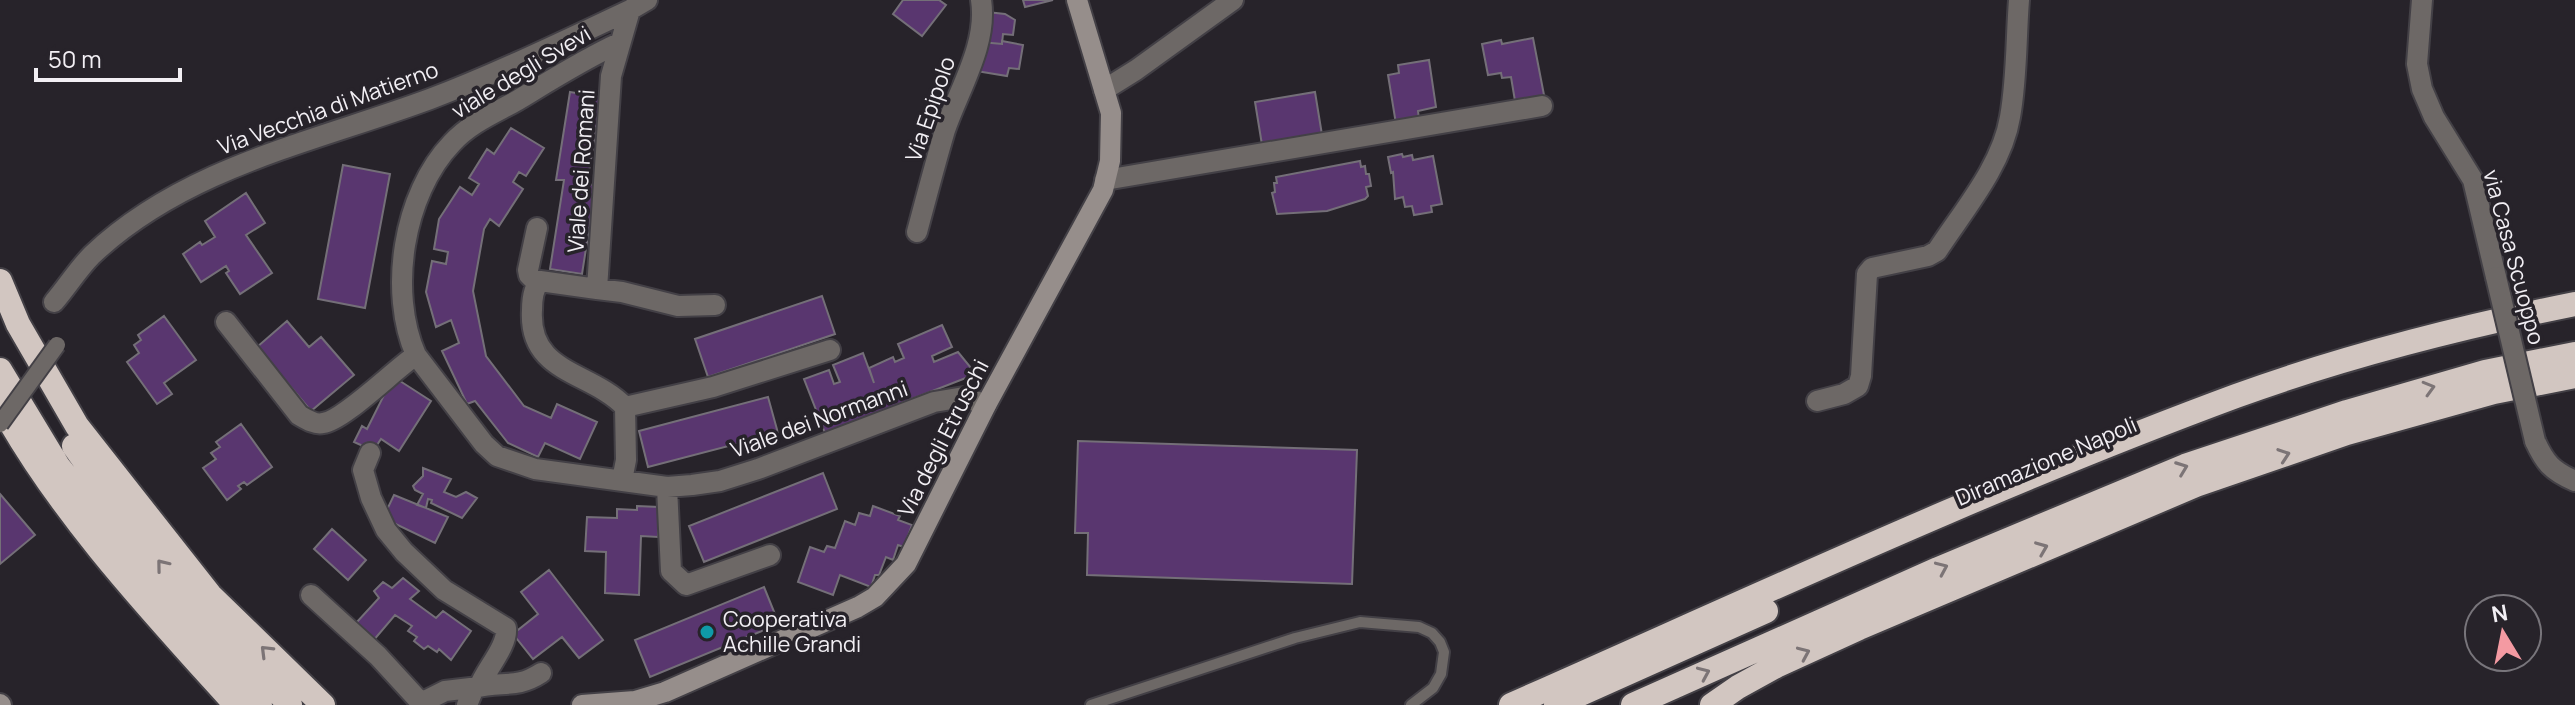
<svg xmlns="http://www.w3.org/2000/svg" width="2575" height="705" font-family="Manrope,sans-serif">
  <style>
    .building { fill: #59366f; stroke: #746f78; stroke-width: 2 }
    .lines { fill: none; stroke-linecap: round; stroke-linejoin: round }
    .service-casing { stroke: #434046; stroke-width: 14 }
    .minor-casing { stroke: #434046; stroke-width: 24 }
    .secondary-casing { stroke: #434046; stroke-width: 24 }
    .motorway-casing { stroke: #434046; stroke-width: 28 }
    .service { stroke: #6d6866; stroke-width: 10 }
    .minor { stroke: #6d6866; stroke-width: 20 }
    .secondary { stroke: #968e8b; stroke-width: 20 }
    .motorway { stroke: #d2c6c1; stroke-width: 24 }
    .pedestrian-bridge-casing { stroke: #434046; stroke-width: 20; stroke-linecap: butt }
    .minor-bridge-casing { stroke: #434046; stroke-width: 24; stroke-linecap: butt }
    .pedestrian-bridge { stroke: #6d6866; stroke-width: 16 }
    .minor-bridge { stroke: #6d6866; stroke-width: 20 }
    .oneway { stroke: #7c7476 }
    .culture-dot { fill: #0f9aa8; stroke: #27232a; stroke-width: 3 }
    .labels { text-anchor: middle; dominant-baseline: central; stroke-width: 7; stroke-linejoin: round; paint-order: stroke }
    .street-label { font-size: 22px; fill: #f2eff4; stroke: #27232a }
    .poi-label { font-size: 22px; fill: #f2eff4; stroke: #27232a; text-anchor: start }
  </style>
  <rect width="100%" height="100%" fill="#27232a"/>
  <path class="building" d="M903 0H939L946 5 922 36 893 14Z
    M1023 0H1053L1025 7Z
    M987 12 1005 14 1015 20 1013 35 1003 34 1002 44 981 42Z
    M1533 38 1544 95 1515 101 1511 77 1502 78 1501 73 1488 75 1482 44 1501 40 1502 44Z
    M1002 41 1023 45 1019 69 1009 68 1007 76 976 71 981 42 1002 44Z
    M1429 60 1436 107 1418 111 1419 119 1396 124 1388 75 1399 73 1398 65Z
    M570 92 601 97 587 184 596 185 582 274 550 269 564 180H556Z
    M1315 92 1323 141 1263 151 1255 102Z
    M511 128 544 148 526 176 519 172 513 182 523 189 499 226 490 219 484 229 473 291 486 356 524 406 551 418 557 404 597 422 580 459 545 443 538 457 508 443 475 401 467 404 442 351 459 343 451 320 436 327 426 292 432 261 446 264 448 252 434 249 439 219 460 187 472 195 479 184 469 178 487 149 494 154Z
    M1402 154 1403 157 1412 155 1413 160 1433 156 1442 204 1431 206 1432 212 1414 215 1412 206 1405 207 1403 197 1395 199 1393 172 1391 173 1388 157Z
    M1360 161 1361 167 1365 166 1366 174H1369L1371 186 1366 187 1368 196 1365 199 1327 211 1277 214 1272 193 1275 192 1274 183H1277L1276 177Z
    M343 165 390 174 365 308 318 299Z
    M246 193 265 223 246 235 272 273 240 294 226 273 229 271 226 266 201 282 183 254 200 242 202 245 215 237 205 221Z
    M822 296 835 334 708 377 695 339Z
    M164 316 196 360 164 383 172 394 157 404 127 362 139 353 134 345 141 340 138 335Z
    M287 321 309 347 321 337 354 375 311 411 257 347Z
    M942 325 952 347 932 356 934 362 958 352 976 374 825 433 804 379 829 370 834 384 840 382 833 365 863 353 874 383 869 368 893 357 895 362 904 358 898 344Z
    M400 381 431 401 399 451 381 439 375 448 367 443 363 446 354 442 362 426 367 429 384 395Z
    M768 397 778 433 648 467 639 431Z
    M241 424 272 467 247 485 244 482 238 486 241 489 227 500 203 468 216 459 211 453 220 447 216 442Z
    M1078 441 1357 450 1352 584 1087 575 1088 533H1075Z
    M423 468 451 479 444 492 456 497 466 492 477 498 462 518 431 503 432 500 428 499 426 508 417 505 423 494 415 490 413 486 423 476Z
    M823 473 837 509 704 562 689 526Z
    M0 494 35 535 0 564Z
    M394 495 448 517 435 543 383 518Z
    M637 506 659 507 658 537 641 536 639 595 605 593 606 552 585 551 587 517 617 518V509L637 510Z
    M873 506 900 516 898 520 912 525 904 547 898 545 893 560 886 557 879 575H875L871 587 840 575 833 595 798 582 810 547 824 552 827 546 835 548 845 521 855 525 859 513 870 516Z
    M332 529 366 560 348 580 314 549Z
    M549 570 603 640 579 658 562 637 533 659 513 634 538 614 521 592Z
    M403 578 419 591 410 599 436 618 443 611 471 631 451 660 439 649 437 652 428 646 424 649 414 641 417 637 408 631 412 626 395 615 373 641 356 623 379 598 374 591 383 582 392 588Z
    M764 587 779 624 650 677 635 640Z"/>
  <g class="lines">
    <g class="service-casing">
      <path id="service" d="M1091 705 1295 638 1360 622 1419 627 1432 633 1440 642 1444 652 1441 674 1433 688 1411 705"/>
    </g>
    <g class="minor-casing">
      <path id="minor" d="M2422 0 2417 64 2422 89 2434 117 2473 180 2496 277
        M619 43C584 59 551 80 518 100 495 113 470 123 452 143 403 194 388 292 416 355L484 444 497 456 535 469 667 487 692 485 720 481 758 469 934 402 964 397 986 405
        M1104 90 1136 70 1233 0
        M1105 180 1542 106
        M537 228 528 270 529 275 537 283
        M917 232C926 198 935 164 945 130 959 89 988 44 981 0
        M597 289 622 292 678 306 715 305
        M54 302C67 287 78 269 92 255 185 167 314 142 430 99 498 73 564 41 630 10L647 0
        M226 322 299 415C306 419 315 425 323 423 343 421 395 369 416 355
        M1817 401 1844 394 1858 386 1861 376 1867 274 1872 268 1928 256 1937 251C1963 211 2002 166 2010 117 2017 79 2016 38 2019 0
        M625 407 713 387 830 350
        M2535 441C2545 463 2552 471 2575 481
        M370 453 363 470 371 498 386 530 404 552 444 590 506 628C508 646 486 669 479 687L445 691 421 703
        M622 480 626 460 625 407C591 371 528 374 532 310 532 300 533 288 540 281L597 289 611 76 630 10
        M667 487 671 571 686 585 770 555
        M311 595 378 656 423 705
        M467 705 474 688C501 680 515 690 541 673"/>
    </g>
    <g class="secondary-casing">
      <path id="secondary" d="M0 704 1 705
        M582 705 635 701 665 692 858 607 875 597 906 564 986 405 1103 190 1110 161 1111 113 1077 0"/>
    </g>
    <g class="motorway-casing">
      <path id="motorway" d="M0 281 18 324 77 426 210 595 323 705
        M0 370 58 466 163 598 260 705
        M0 404C60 514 152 612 236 705
        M74 446 128 522 195 604 290 705
        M1511 705C1751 599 1990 487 2236 396 2346 356 2461 327 2575 304
        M1556 705 1766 611
        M1633 705 1938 569 2185 466 2347 412 2485 372 2575 354
        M1712 705 1738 687 1778 665 1859 628 2196 485 2347 433 2494 392 2575 376"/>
    </g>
    <use href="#service" class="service"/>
    <use href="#minor" class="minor"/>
    <use href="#secondary" class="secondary"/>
    <use href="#motorway" class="motorway"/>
    <g class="pedestrian-bridge-casing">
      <path id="pedestrian-bridge" d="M0 424 57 345"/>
    </g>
    <g class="minor-bridge-casing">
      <path id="minor-bridge" d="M2496 277 2535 441"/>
    </g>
    <use href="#pedestrian-bridge" class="pedestrian-bridge"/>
    <use href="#minor-bridge" class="minor-bridge"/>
  </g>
  <defs><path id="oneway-chevron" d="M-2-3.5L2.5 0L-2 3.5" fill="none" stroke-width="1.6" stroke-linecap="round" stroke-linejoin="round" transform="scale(2)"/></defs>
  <g class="oneway">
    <use href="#oneway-chevron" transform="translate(2429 388) rotate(-16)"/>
    <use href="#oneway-chevron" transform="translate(2284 455) rotate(-19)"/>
    <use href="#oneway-chevron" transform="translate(2182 468) rotate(-21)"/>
    <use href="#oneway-chevron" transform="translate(2042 548) rotate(-22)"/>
    <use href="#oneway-chevron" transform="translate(162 565) rotate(-129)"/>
    <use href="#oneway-chevron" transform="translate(1942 568) rotate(-24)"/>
    <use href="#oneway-chevron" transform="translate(266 651) rotate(-135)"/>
    <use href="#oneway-chevron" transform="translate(1804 653) rotate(-24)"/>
    <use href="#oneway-chevron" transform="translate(1704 673) rotate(-24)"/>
  </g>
  <circle class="culture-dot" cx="707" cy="632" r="8"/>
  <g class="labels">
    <g class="street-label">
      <text transform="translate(521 72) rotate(-31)">viale degli Svevi</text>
      <text transform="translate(328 108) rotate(-20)">Via Vecchia di Matierno</text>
      <text transform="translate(930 109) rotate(-71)">Via Epipolo</text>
      <text transform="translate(581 171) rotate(-86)">Viale dei Romani</text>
      <text transform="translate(2514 257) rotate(75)">via Casa Scuoppo</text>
      <text transform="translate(819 419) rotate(-20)">Viale dei Normanni</text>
      <text transform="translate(943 438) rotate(-63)">Via degli Etruschi</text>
      <text transform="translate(2046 461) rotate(-23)">Diramazione Napoli</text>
    </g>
    <g class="poi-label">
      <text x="723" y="619">Cooperativa<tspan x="723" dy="25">Achille Grandi</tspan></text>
    </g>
  </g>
  <g transform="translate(2503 633) rotate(350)"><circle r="38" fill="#27232a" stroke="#78757b" stroke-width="2"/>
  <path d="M0-6L14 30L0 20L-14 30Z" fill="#f49aa2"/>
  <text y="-12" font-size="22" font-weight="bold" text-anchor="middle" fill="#f2eff4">N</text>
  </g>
  <path d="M36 68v12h144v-12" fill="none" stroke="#f2eff4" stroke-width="4"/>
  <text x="48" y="68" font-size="24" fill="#f2eff4" stroke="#27232a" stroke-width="6" paint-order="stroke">50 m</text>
</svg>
